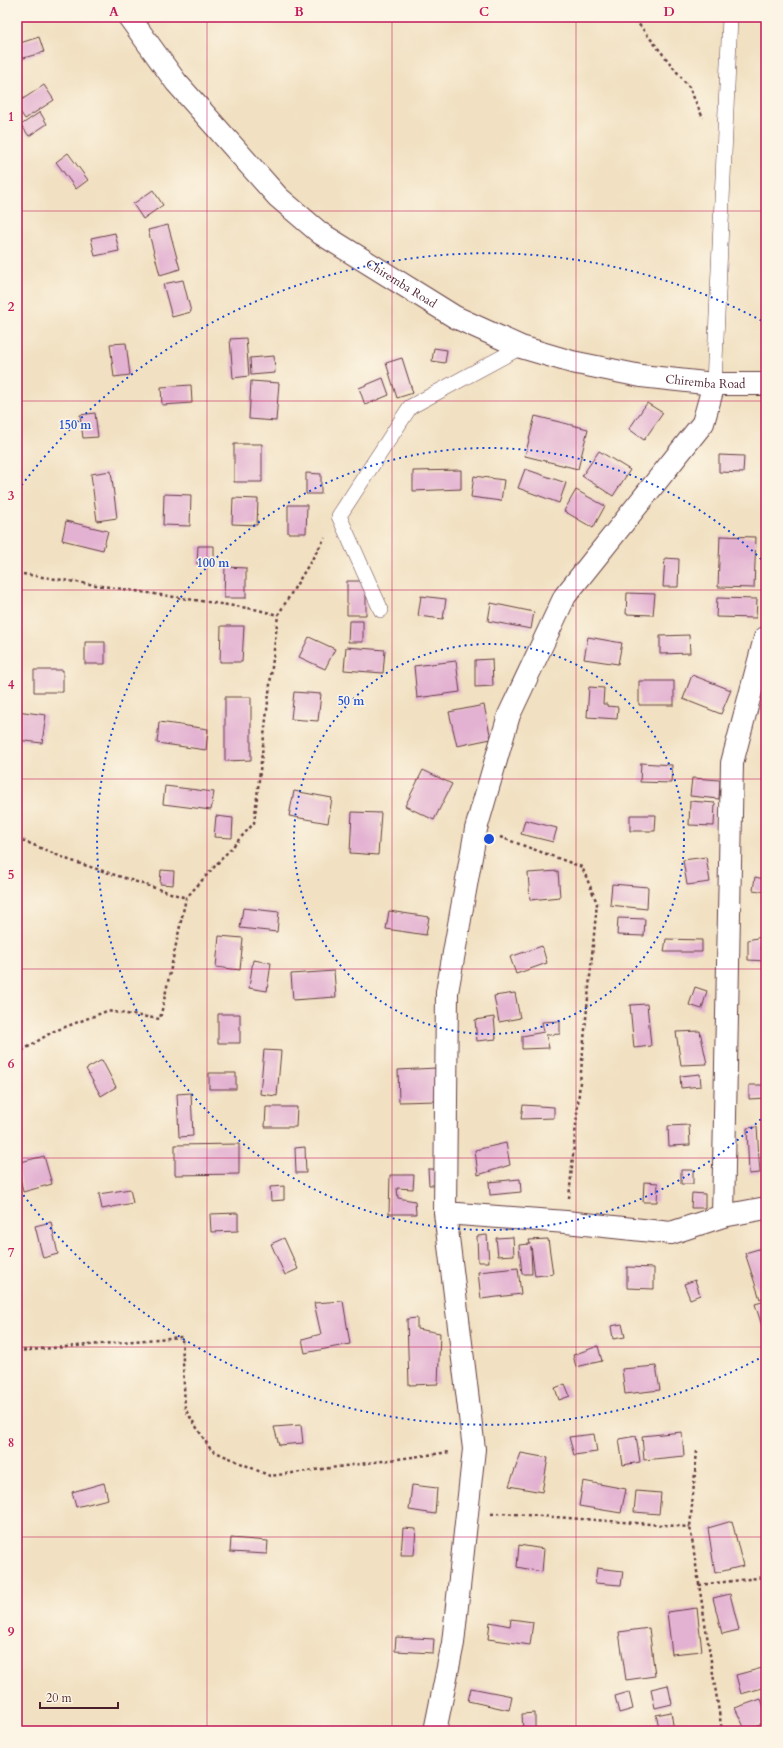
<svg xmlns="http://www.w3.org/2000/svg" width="783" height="1748" font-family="Cardo,serif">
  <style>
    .building { fill: #e3b1d2 }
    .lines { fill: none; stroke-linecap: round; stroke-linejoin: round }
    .service-casing { stroke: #633c42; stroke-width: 16 }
    .minor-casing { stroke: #633c42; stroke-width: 24 }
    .secondary-casing { stroke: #633c42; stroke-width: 24 }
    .path { stroke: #633c42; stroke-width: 2.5; stroke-dasharray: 3 3; stroke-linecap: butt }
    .service { stroke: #fff; stroke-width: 15 }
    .minor { stroke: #fff; stroke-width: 22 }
    .secondary { stroke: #fff; stroke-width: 22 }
    .grid { fill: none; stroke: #c2185b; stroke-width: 1; stroke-opacity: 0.55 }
    .ring { fill: none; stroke: #1d4ed8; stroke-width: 2; stroke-dasharray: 2 4 }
    .labels { text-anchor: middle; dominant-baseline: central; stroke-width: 3; stroke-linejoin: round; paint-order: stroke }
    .street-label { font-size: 12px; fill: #4a1f2b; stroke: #fcf5e5 }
    .centre { fill: #1d4ed8; stroke: #fcf5e5; stroke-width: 2 }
    .ring-label { font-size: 12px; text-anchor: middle; font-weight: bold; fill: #1d4ed8; stroke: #fcf5e5; stroke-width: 3; stroke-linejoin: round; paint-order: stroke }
    .neatline { fill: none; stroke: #c2185b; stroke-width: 1.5 }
    .grid-label { font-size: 13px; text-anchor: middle; font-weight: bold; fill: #c2185b }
  </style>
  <rect width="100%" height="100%" fill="#fcf5e5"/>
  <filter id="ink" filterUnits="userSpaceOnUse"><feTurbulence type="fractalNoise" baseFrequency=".025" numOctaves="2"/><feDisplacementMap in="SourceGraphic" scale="8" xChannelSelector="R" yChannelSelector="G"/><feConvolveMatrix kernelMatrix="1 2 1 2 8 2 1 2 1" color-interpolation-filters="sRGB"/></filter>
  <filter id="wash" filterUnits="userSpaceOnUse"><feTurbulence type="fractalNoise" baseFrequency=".012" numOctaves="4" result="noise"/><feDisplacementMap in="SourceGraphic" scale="16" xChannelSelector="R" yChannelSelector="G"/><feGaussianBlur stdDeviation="0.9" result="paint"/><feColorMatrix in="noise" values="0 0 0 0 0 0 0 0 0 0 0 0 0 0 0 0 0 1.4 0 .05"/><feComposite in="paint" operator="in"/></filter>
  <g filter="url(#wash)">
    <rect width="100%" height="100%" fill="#f1e0c1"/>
    <g id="blocks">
      <path class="building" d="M39 37 44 52 17 60V44Z
        M44 85 54 100 25 119 17 107V103Z
        M40 112 47 124 29 136 21 125Z
        M68 153 88 180 76 189 56 162Z
        M153 190 163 205 143 219 133 204Z
        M168 225 180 269 160 275 148 230Z
        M115 233 119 251 95 256 91 238Z
        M183 280 191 312 172 317 163 284Z
        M246 338 249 376 233 378 230 339Z
        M126 343 130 375 114 377 110 344Z
        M434 348 447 350 445 363 432 361Z
        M274 356 275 373 251 375 250 358Z
        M402 358 413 393 397 398 386 363Z
        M383 378 389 395 365 405 359 388Z
        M251 381 279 383 276 421 249 419Z
        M191 385 192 403 162 405 161 387Z
        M647 403 663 413 644 440 629 429Z
        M95 413 98 437 83 438 80 415Z
        M535 416 588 429 578 469 525 456Z
        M234 444H262V482H234Z
        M599 451 630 470 613 496 582 476Z
        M719 455 744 456 743 473 719 472Z
        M525 469 566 483 559 503 518 488Z
        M461 470V489L413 491V471Z
        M111 471 117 518 97 521 91 474Z
        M306 473 321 474V494H306Z
        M474 476 504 480 501 501 471 497Z
        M576 490 605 506 593 528 564 511Z
        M164 494 191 495 190 526 163 525Z
        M233 498 258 499 257 525 232 524Z
        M288 505H307L306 533H288Z
        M66 521 108 531 103 550 62 540Z
        M720 536 756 537 754 588 718 587Z
        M198 546H214V565L197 564Z
        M665 558 679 559 678 587H663Z
        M225 567 246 568V598H224Z
        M347 581H366V615H347Z
        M627 593 655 594 653 615 626 614Z
        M421 596 446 599 443 619 418 616Z
        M717 598 757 599 756 618 716 617Z
        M491 603 534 612 531 629 488 621Z
        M349 621H363V642H348Z
        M221 626H244L242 662H220Z
        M689 635 690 653 660 654V636Z
        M309 637 335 649 325 669 299 657Z
        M588 637 622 643 618 664 584 659Z
        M85 642H105V664H85Z
        M346 647 385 650 383 673 344 670Z
        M492 659 493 686 475 687V660Z
        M456 661 460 692 417 698 414 666Z
        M34 670H63V692H34Z
        M692 675 731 690 721 714 683 699Z
        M639 681H674V705H639Z
        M589 687 604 688 603 704H607V706L618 707 617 719 587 717Z
        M294 692 321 694 318 721 291 719Z
        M225 697H251V760L225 761Z
        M484 705 491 739 457 746 449 712Z
        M17 711 46 715 42 743 17 740Z
        M159 722 208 729 206 750 157 743Z
        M641 763 672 765 671 783 640 782Z
        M423 770 452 784 434 820 405 806Z
        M692 778 720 780 719 799 690 796Z
        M165 786 214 792 211 810 163 804Z
        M294 791 332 798 328 823 289 816Z
        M690 801 715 803 714 826 689 825Z
        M352 812 381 813 378 855 350 853Z
        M630 815H656L655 831H630Z
        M216 816 233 818 232 838 214 837Z
        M525 820 557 828 553 842 521 834Z
        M706 857 710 882 687 885 683 860Z
        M765 861 766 892 753 890 755 877 764 879Z
        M161 870 174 871 173 885 160 884Z
        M558 871 560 897 530 900 528 873Z
        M612 884 648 887 647 909 610 905Z
        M243 908 279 912 277 932 240 928Z
        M389 911 429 917 426 935 386 929Z
        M618 918 645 919 644 936 617 935Z
        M219 936 243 938 240 970 216 967Z
        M761 937V949L766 950V961L748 960V940Z
        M666 939 702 940V952H664Z
        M542 946 547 963 516 974 510 957Z
        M253 960 271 963 267 991 249 988Z
        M334 971 336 997 293 1000 291 974Z
        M695 987 707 991 702 1009 689 1005Z
        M515 993 520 1018 499 1022 494 996Z
        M647 1004 651 1046 634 1048 630 1005Z
        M218 1014H240V1043H218Z
        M763 1014H766V1032H763Z
        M494 1017 496 1039 477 1041 475 1020Z
        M560 1021V1034L546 1035 549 1048 522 1049V1036L544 1032 542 1022Z
        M700 1031 707 1064 681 1065 676 1032Z
        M264 1050 281 1051 277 1096 260 1094Z
        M102 1060 116 1087 101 1096 86 1069Z
        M436 1068 437 1101 399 1102 398 1070Z
        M209 1073H236V1089H209Z
        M700 1074 701 1086 681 1088 680 1076Z
        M749 1085H766V1098L749 1099Z
        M191 1093 193 1136 179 1137 177 1094Z
        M523 1105 554 1107V1118L521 1119Z
        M266 1107H297L296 1127H265Z
        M689 1125 690 1145 669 1146 668 1126Z
        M757 1127 760 1173 749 1174 747 1128Z
        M506 1143 510 1165 478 1175 475 1150Z
        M239 1144V1174L175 1175V1145Z
        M305 1147 306 1173H296L295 1148Z
        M44 1156 52 1184 23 1192 17 1163Z
        M428 1169H443L444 1185H429Z
        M681 1170H693V1184H681Z
        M390 1175H414L413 1189 397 1188 398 1198 415 1201 416 1214H389Z
        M520 1179 521 1192 490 1195 489 1182Z
        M644 1182 658 1183 657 1202H643Z
        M284 1186V1200L271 1201 270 1187Z
        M130 1189 133 1203 102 1209 99 1194Z
        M692 1193 705 1194V1208H691Z
        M238 1213V1231L211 1232 210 1214Z
        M51 1222 58 1254 43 1258 35 1226Z
        M487 1235 489 1262H478L477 1236Z
        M513 1237 514 1255 498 1256 496 1238Z
        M284 1238 298 1269 285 1275 271 1244Z
        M548 1239 553 1274 535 1276 531 1246 532 1274H522L519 1245 530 1244 529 1240Z
        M762 1248 766 1259V1297L760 1299 745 1253Z
        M627 1267 654 1268V1289L627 1288Z
        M518 1268 521 1294 481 1299 478 1272Z
        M695 1280 700 1295 690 1299 684 1284Z
        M343 1301 350 1344 305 1353 302 1339 321 1334 314 1303Z
        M766 1301V1331L764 1332 755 1304Z
        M417 1318V1329L440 1333 438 1384 409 1385 407 1319Z
        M622 1324 625 1337 613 1339 611 1326Z
        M598 1346 602 1361 576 1367 573 1355Z
        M656 1366 660 1390 625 1394 622 1369Z
        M565 1384 570 1396 559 1400 555 1388Z
        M301 1425 303 1443 279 1445 274 1427Z
        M682 1432 684 1456 644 1460 642 1436Z
        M594 1434 597 1452 574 1455 569 1437Z
        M636 1436 640 1462 623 1465 619 1439Z
        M521 1453 548 1458 542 1492 509 1486Z
        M583 1481 626 1489 621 1513 579 1506Z
        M104 1483 108 1499 76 1507 72 1492Z
        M412 1485 437 1488 435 1514 409 1510Z
        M636 1491 661 1493 659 1514 634 1512Z
        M732 1521 743 1566 715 1573 708 1528Z
        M403 1528 416 1529 414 1555H401Z
        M231 1538 268 1541 267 1554 230 1552Z
        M519 1545 544 1549 542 1572 517 1567Z
        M597 1568 623 1571 621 1585 595 1583Z
        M730 1594 739 1630 722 1634 713 1598Z
        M697 1608 702 1651 672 1654 667 1612Z
        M511 1619 533 1622 530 1645 488 1639 490 1622 510 1626Z
        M649 1628 655 1676 626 1680 619 1632Z
        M396 1637 434 1639 433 1653 395 1651Z
        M766 1667V1687L741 1694 736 1675Z
        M668 1685 672 1704 655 1708 651 1689Z
        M471 1688 512 1696 509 1710 468 1701Z
        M629 1692 633 1709 619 1713 615 1696Z
        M761 1699 766 1713V1722L745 1729 735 1708Z
        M671 1712 674 1731H660L656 1715Z
        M535 1713V1731H523L522 1714Z"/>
    </g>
  </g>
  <g filter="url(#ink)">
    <use href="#blocks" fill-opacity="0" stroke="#633c42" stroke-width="1"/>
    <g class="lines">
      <g class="service-casing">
        <path id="service" d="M714 384 730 17
          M381 610 339 516 410 407 521 347"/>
      </g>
      <g class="minor-casing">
        <path id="minor" d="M445 1213 566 1222 671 1233 723 1216 766 1208
          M723 1216 732 763 765 638
          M435 1731 453 1643 474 1449 445 1213 447 992 476 829 509 715 565 596 703 423 714 384"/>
      </g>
      <g class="secondary-casing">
        <g id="secondary">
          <path id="s1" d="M129 17 176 82 278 197 320 233 455 317 521 347 572 362 641 376 714 384H766"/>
        </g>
      </g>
      <path class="path" d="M623 17 637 22 689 87 703 118
        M23 574 254 609 278 615
        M500 837 582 867 597 903 569 1198
        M17 838 69 860 186 898
        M17 1054 52 1032 107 1011 160 1019 186 898 254 823 278 615 325 538
        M17 1351 182 1337 185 1409 211 1450 270 1476 450 1452
        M697 1451 690 1527 722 1731
        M491 1514 501 1513 690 1527
        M699 1585 766 1577"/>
      <use href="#service" class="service"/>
      <use href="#minor" class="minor"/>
      <use href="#secondary" class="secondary"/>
    </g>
  </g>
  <path class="grid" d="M207 17V1731M392 17V1731M576 17V1731M17 211H766M17 401H766M17 590H766M17 779H766M17 969H766M17 1158H766M17 1347H766M17 1537H766"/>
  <g class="ring">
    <circle cx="489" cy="839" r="195"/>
    <path d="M765 1115A391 391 0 1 1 765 563"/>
    <path d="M764 1356A586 586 0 0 1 18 1188M18 490A586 586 0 0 1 764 322"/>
  </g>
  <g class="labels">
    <g class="street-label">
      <text stroke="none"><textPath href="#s1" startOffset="385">Chiremba Road</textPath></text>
      <text stroke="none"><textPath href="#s1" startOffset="709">Chiremba Road</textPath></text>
    </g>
  </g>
  <circle cx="489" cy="839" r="6" class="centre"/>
  <g class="ring-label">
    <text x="75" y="429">150 m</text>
    <text x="213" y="567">100 m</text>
    <text x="351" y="705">50 m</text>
  </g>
  <rect width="783" height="1748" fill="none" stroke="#fcf5e5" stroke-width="44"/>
  <path d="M40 1702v6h78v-6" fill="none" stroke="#4a1f2b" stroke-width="2"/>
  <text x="46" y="1702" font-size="12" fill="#4a1f2b" stroke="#fcf5e5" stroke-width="3" paint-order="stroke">20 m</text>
  <rect x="22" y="22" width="739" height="1704" class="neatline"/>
  <g class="grid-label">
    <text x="114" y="16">A</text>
    <text x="299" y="16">B</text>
    <text x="484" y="16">C</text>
    <text x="669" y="16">D</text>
    <text x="11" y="121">1</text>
    <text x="11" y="311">2</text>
    <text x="11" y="500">3</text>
    <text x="11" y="689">4</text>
    <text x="11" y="879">5</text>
    <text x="11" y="1068">6</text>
    <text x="11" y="1257">7</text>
    <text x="11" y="1447">8</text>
    <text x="11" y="1636">9</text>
  </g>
</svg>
